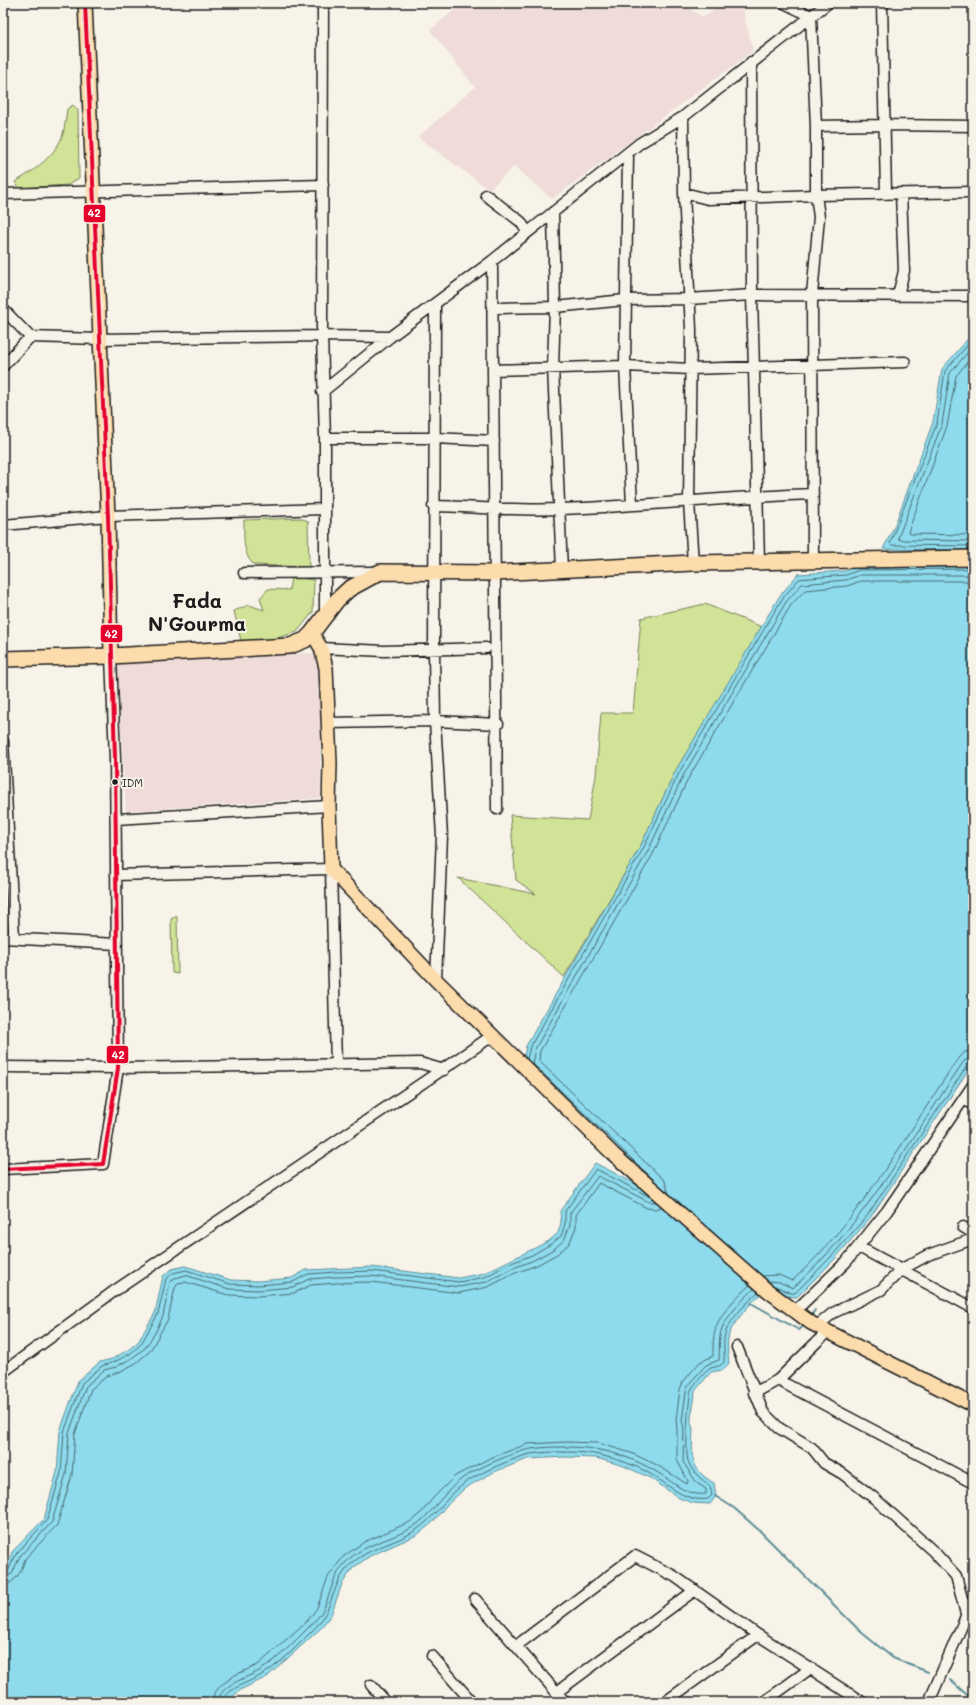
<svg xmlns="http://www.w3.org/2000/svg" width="976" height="1705" font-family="Mali,sans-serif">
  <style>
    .built { fill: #efdbd8 }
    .green { fill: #d1e397; stroke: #76805a }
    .water { fill: #8ddbed; stroke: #608f99 }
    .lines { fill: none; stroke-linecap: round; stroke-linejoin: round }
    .shore { stroke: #496870; stroke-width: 1 }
    .stream { stroke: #608f99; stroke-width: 2 }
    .minor-casing { stroke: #1c1c1c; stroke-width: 13 }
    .major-casing { stroke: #1c1c1c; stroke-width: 16 }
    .highway-casing { stroke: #1c1c1c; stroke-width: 18 }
    .minor { stroke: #f7f3e8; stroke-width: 10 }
    .major { stroke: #fcdcac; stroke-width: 13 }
    .highway { stroke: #fcdcac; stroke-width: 15 }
    .bus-1-casing { stroke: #f7f3e8; stroke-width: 7 }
    .bus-1 { stroke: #e4002b; stroke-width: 4 }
    .bus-dot { fill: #1c1c1c; stroke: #f7f3e8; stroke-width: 1.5 }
    .labels { text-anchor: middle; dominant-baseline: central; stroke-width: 4; stroke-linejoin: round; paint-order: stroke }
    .bus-label { font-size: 11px; fill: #1c1c1c; stroke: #f7f3e8; text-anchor: start }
    .town-label { font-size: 20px; font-weight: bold; fill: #1c1c1c; stroke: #f7f3e8 }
    .line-badge { stroke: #f7f3e8; stroke-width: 1.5 }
    .badge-label { font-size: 11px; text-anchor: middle; font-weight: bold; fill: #fff }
  </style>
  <rect width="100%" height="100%" fill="#f7f3e8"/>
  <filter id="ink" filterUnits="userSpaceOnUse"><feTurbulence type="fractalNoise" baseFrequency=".025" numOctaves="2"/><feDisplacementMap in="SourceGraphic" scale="8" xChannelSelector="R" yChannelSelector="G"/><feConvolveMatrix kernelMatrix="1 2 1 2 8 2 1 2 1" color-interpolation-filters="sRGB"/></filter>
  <g filter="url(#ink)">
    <path class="built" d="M463 3H679L703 17 722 3H741L753 51 552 199 514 166 489 190 418 137 475 87 430 30Z
      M313 653 321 669 320 798 126 811 117 663Z"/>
    <path class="green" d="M73 105 78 110 79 178 68 185 19 188 15 182C33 172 57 154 63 134 65 126 66 117 67 109Z
      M300 518 308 521 309 567 254 565C242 554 244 536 244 520Z
      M291 577 314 580 313 612 297 632 264 642 241 641 234 611 249 605 264 610 260 598 268 589 289 590Z
      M705 604 762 627 676 770 640 847 564 977 458 878 536 894 516 880 510 815 588 820 596 776 601 713H633L641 618Z
      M177 916 178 974 172 973 171 919Z"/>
    <path class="water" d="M973 333V550L883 549 894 527 933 422 942 369Z
      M857 566H973V1063L870 1218 833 1261 797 1297C786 1298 778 1288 767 1290 758 1293 734 1322 730 1332 726 1341 728 1353 729 1363L723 1370 711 1372 695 1391C695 1401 692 1409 691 1418 690 1423 693 1426 693 1430 692 1455 689 1469 714 1483L716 1496 710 1504 693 1503 679 1498 650 1478 624 1466 596 1458 566 1457 528 1459 494 1472 465 1488 445 1507 432 1523 417 1535 370 1556 353 1568 342 1584 331 1615 320 1629 267 1677 242 1689 226 1702H3V1571L8 1564 12 1552 44 1519 57 1472 60 1431 78 1381 100 1362 112 1359 128 1350 138 1342 155 1313 163 1276 172 1269 185 1266 231 1280 259 1281 292 1278 306 1270 372 1267 459 1278 484 1273 549 1241 558 1233 561 1223 560 1211 595 1163 657 1195 522 1066 526 1046 640 847 676 770 779 597 798 574 845 571Z"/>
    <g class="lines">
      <path class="shore" d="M973 339 945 371 937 423 890 543 892 545 973 546
        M973 346 950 373 942 424 898 538 900 540 973 541
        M973 355 956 376 947 426 908 532 910 534 973 535
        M527 1059 530 1047 643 849 680 771 782 599 799 579 846 575 859 570 973 569
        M661 1187 532 1063 535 1049 648 851 684 774 786 602 802 584 846 580 860 575H973
        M669 1194 665 1181 539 1061 540 1051 653 854 689 777 791 605 805 590 847 586 861 581H973
        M762 1276 779 1275 792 1281C861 1218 907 1134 959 1057L965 1052 973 1051
        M769 1281 779 1282 793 1288C864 1224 911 1139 964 1061L973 1057
        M775 1286 791 1293H795L830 1258 867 1216 968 1064 973 1062
        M3 1573 8 1571 16 1554 47 1520 61 1473 64 1432 82 1383 102 1366 114 1362 130 1354 141 1344 158 1314 166 1279 173 1273 186 1270 230 1284 259 1285 293 1282 308 1274 336 1272 372 1271 459 1282 485 1277 509 1264 532 1255 551 1244 561 1236 565 1224V1211L596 1169 650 1197
        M3 1578 12 1574 20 1556 52 1522 66 1474 69 1433 86 1386 104 1370 116 1367 132 1358 145 1348 155 1333 163 1316 170 1282 175 1278 185 1275 229 1289 259 1290 293 1287 309 1279 336 1277 371 1276 459 1287 486 1282 511 1269 534 1260 554 1249 564 1240 570 1225V1213L598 1176 649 1202H656
        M3 1584 10 1583 16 1578 21 1571 25 1559 57 1525 72 1475 75 1434 91 1389 107 1376 119 1372 136 1363 150 1351 168 1319 175 1288 178 1283 185 1282 228 1295 258 1296 294 1293 311 1285 336 1283 371 1282 459 1293 488 1287 513 1274 537 1265 557 1254 569 1244 576 1227V1215L599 1183 647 1208 655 1209 661 1207
        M212 1702 214 1694 220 1686 235 1675 258 1665 309 1619 317 1608 328 1577 344 1556 364 1542 410 1522 422 1512 434 1497 455 1476 488 1459 527 1444 566 1442 598 1443 631 1453 657 1465 687 1484 688 1481 677 1460V1430L676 1420 680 1389 683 1382 700 1362 713 1356C713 1346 713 1337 716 1327 720 1314 739 1294 750 1285
        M218 1702C219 1685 247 1678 259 1671 276 1661 294 1642 307 1629 313 1623 319 1617 323 1610 331 1594 332 1576 346 1562 364 1543 392 1540 413 1527 430 1516 442 1495 458 1482 469 1471 510 1454 526 1450 542 1446 582 1446 599 1450 618 1453 638 1461 655 1471 671 1480 686 1497 706 1494V1489L697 1483 683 1462 684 1430 682 1420 687 1386 706 1365 719 1360C720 1350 718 1339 722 1328 727 1316 744 1298 754 1289
        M223 1702C224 1690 249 1682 258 1677 279 1666 297 1646 313 1630 334 1610 331 1584 350 1565 368 1547 396 1544 416 1530 434 1518 445 1499 461 1486 473 1475 510 1460 526 1455 540 1451 584 1451 599 1455 617 1459 636 1465 652 1475 670 1486 685 1502 708 1499L712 1495 710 1486C701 1479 692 1472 688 1461 685 1453 688 1395 692 1388 696 1383 705 1371 711 1368 717 1366 720 1367 724 1362 725 1351 722 1341 726 1331 731 1319 748 1301 758 1292"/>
      <path class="stream" d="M751 1303 799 1330 806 1324
        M810 1317 815 1310
        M715 1496 734 1508 760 1531 861 1632 893 1658 928 1672
        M950 1680 973 1700"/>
      <g class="minor-casing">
        <path id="minor" d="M323 3 322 336 325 438V615
          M784 3 811 16 816 126V195L819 217 812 295 813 560
          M882 3 886 194
          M751 62 752 295 759 561
          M683 117 684 193 691 329 689 502 693 563
          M816 126 884 125 973 126
          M628 153 625 366 632 505
          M684 193 708 199 816 195 973 192
          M3 194 323 185
          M486 195 521 222 527 232
          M553 212 555 307 553 367 562 570
          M492 261 497 809
          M898 295 904 271 901 193
          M435 305 434 650 435 721 442 836 436 980
          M492 308 555 307 625 300 688 299 752 295 973 296
          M3 309 30 337 99 339 322 336 390 337
          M3 366 30 337
          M493 370 625 366 691 369 905 362
          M322 392 390 337 492 261 640 143 683 117 828 3
          M325 438H435L494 441
          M433 506C476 507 519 511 561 509 645 506 729 497 813 494
          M3 525 108 516 324 509
          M244 573 376 572
          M321 648 384 651 486 648
          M328 723 435 721 498 724
          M3 741 14 937
          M116 819 329 806
          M116 875 331 869 336 1065
          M3 938 117 944
          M3 1067 118 1068 420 1063 444 1070
          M963 1099 973 1105
          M3 1169 103 1164 118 1068 115 759 111 656
          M963 1227 973 1233
          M859 1247 973 1308
          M794 1312 846 1262 887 1211 973 1085
          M817 1326 833 1313 881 1290 902 1269 928 1255 973 1239
          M737 1347 763 1412 779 1428 812 1448 824 1463 843 1474 874 1498 934 1552 956 1576 966 1614
          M3 1372 113 1292 492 1036
          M778 1380 973 1483
          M754 1393 778 1380 828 1331
          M475 1599 565 1702
          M516 1646 635 1556 674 1576 758 1635 862 1702
          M432 1656 472 1702
          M371 1685 386 1702
          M557 1692 695 1590
          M665 1702 758 1635
          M764 1702 811 1668
          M929 1702 973 1600"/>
      </g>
      <g class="major-casing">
        <path id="major" d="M85 3 108 516 111 656
          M312 633 321 648 326 668 330 763 329 806 331 869 436 980 613 1154 767 1290 811 1323 973 1405"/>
      </g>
      <g class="highway-casing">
        <path id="highway" d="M3 659 111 656 290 646 305 640 312 633 337 600 349 589 380 572 494 573 693 563 973 558"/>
      </g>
      <use href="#minor" class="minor"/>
      <use href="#major" class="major"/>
      <use href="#highway" class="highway"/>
      <g class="bus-1-casing">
        <path id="bus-1" d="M3 1169 103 1164 118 1068 115 759 108 516 85 3"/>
      </g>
      <use href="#bus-1" class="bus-1"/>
    </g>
  </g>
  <circle class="bus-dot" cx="115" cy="782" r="3.5"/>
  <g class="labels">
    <g class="bus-label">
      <text x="122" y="782">IDM</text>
    </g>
    <g class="town-label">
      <text x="197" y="600">Fada<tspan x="197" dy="23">N'Gourma</tspan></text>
    </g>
  </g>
  <g class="line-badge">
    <rect x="83" y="204" width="23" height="19" rx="4" fill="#e4002b"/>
    <rect x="100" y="624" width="23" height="19" rx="4" fill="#e4002b"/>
    <rect x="106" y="1045" width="23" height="19" rx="4" fill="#e4002b"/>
  </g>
  <g class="badge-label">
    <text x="94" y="217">42</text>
    <text x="111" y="638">42</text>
    <text x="118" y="1059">42</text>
  </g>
  <rect width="976" height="1705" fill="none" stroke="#f7f3e8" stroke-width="16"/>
  <rect x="8" y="8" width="960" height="1689" fill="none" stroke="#1c1c1c" stroke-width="1.5" filter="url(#ink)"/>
</svg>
